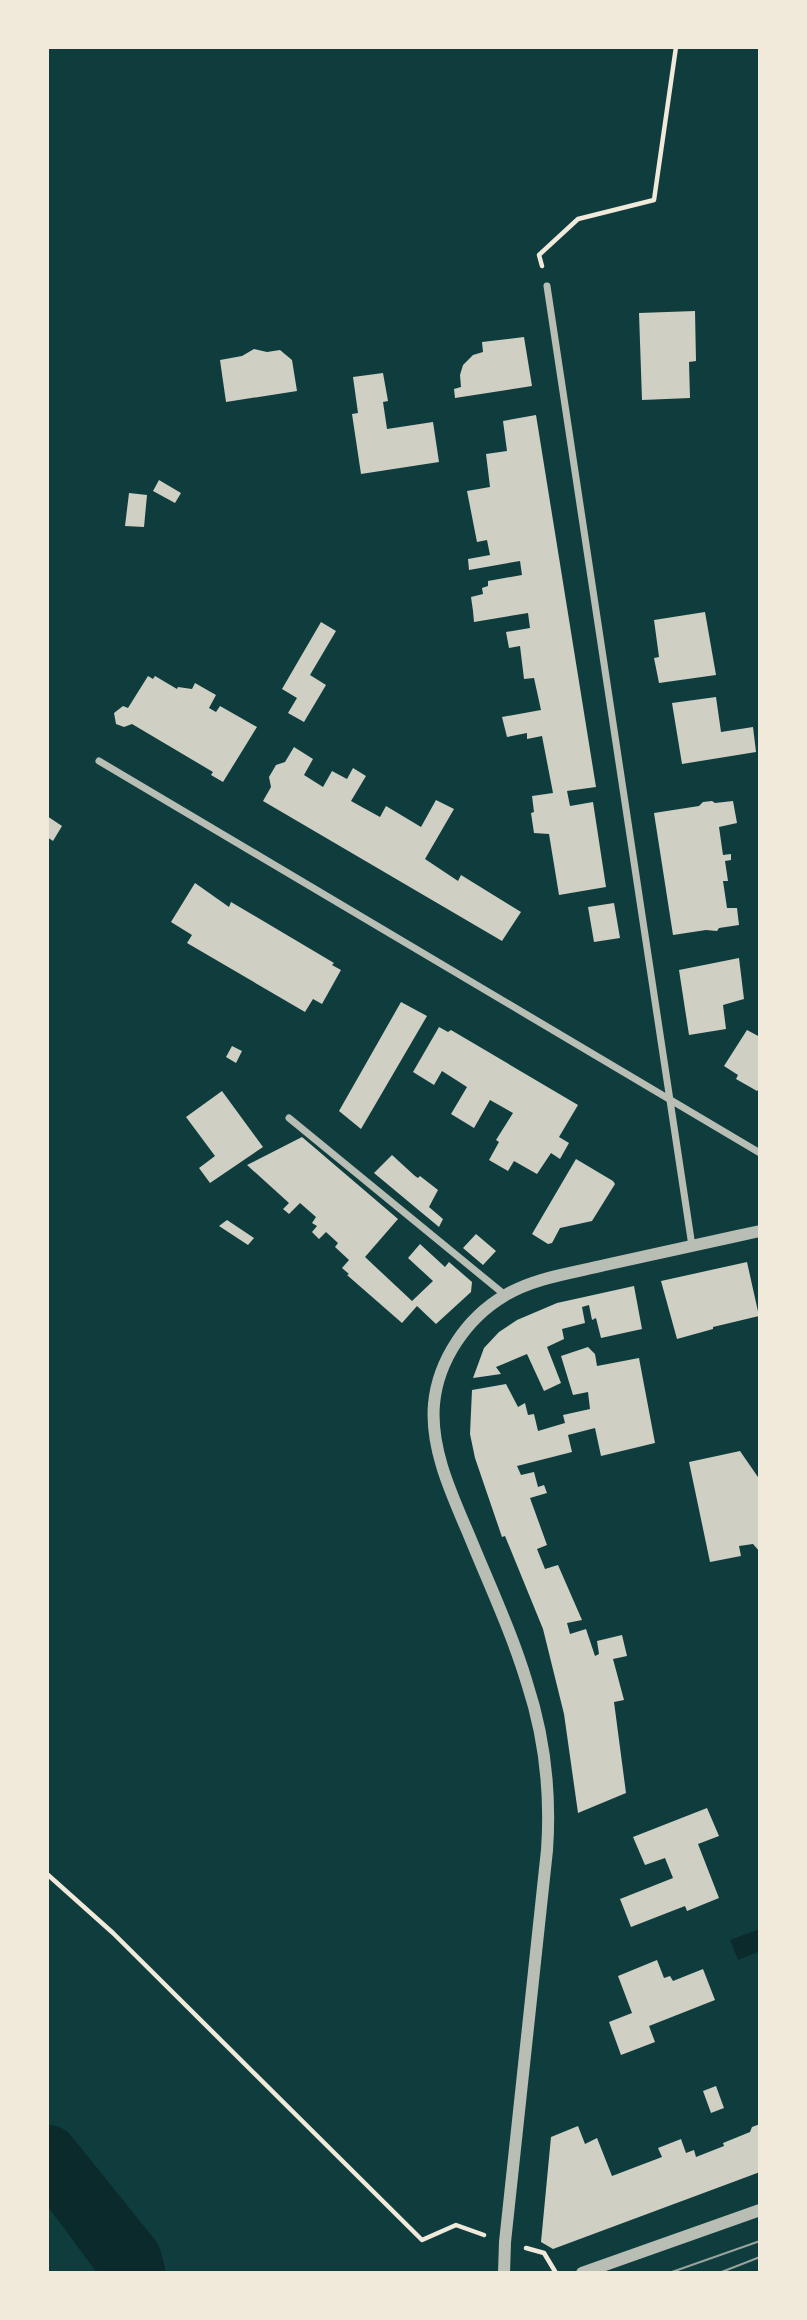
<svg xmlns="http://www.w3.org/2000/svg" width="807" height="2320" font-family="'Source Sans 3',sans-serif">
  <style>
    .water { fill: #0a2a2b }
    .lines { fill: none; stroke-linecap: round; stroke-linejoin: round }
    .river { stroke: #0a2a2b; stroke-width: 63 }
    .building { fill: #cfcfc3 }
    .path { stroke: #f1e9da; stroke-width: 4.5 }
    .minor { stroke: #b8beb3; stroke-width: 7 }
    .tertiary { stroke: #b8beb3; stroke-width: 12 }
    .tram { stroke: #97a49c; stroke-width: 2 }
  </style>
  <rect width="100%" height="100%" fill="#0f3d3e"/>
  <path class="water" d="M760 1929V1951L738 1960 730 1940Z
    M47 2161 126 2260 130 2273H97L47 2205Z"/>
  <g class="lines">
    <path class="river" d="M47 2156 130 2259 134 2273"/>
  </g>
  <path class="building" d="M695 311 696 361 689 362 690 398 642 400 639 313Z
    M524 337 532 386 455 398 454 389 461 387 460 375 463 365 473 355 483 352 482 342Z
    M254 349 267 352 280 350 292 360 297 391 226 402 220 360 242 356Z
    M383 373 388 401 383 402 387 429 433 422 439 462 361 474 352 414 358 413 353 377Z
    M536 415 596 787 567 791 570 806 593 802 606 887 559 895 549 834 534 833 531 813 534 812 532 796 553 793 542 736 527 739V733L507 737 502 717 541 710 534 678 524 679 520 646 509 648 506 632 530 628 528 613 474 622 473 611 471 597 483 594 482 588 488 586V581L522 575 520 561 469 570 468 559 490 555 487 540 477 542 467 491 490 487 486 454 507 451 503 421Z
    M159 480 181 493 175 503 153 491Z
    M129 493 147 495 144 527 125 526Z
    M705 612 716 675 659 683 654 658 659 657 654 620Z
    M321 622 336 631 310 675 326 685 304 722 288 713 297 698 282 689Z
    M148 676 153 679 155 676 177 689 178 687 192 689 195 683 216 695 209 708 216 712 220 706 257 727 223 782 211 775 213 772 132 724 124 727 116 724 114 713 123 706 128 708Z
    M716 697 721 732 753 727 756 752 682 764 672 703Z
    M294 747 313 759 304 775 323 787 332 771 347 779 353 768 366 776 351 801 380 817 386 806 421 827 436 800 454 809 425 859 458 881 461 875 521 912 502 941 263 801 271 787 269 777 276 765 285 762Z
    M712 801 715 803 733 801 737 823 719 827 723 855 731 854V860L725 861 728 881H723L727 908H737L739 925 719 928 717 931 706 930 673 935 654 813 699 806 703 802Z
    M47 816 62 826 53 841 47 837Z
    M195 883 229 907 231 902 334 963 332 965 341 970 322 1004 313 999 305 1012 187 943 192 935 171 922Z
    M614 903 620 938 594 942 588 907Z
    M739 958 744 999 723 1005 726 1029 689 1035 679 970Z
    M401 1002 427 1016 361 1129 339 1111Z
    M439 1027 448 1032 451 1030 578 1105 559 1137 569 1143 560 1159 551 1153 537 1174 514 1161 508 1171 489 1160 499 1142 496 1140 513 1113 490 1100 474 1128 451 1114 467 1087 442 1071 434 1085 413 1072Z
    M747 1030 760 1037V1088L757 1091 736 1079 738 1075 724 1066Z
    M232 1046 242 1051 236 1063 226 1057Z
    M222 1091 263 1147 210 1183 199 1168 215 1156 186 1117Z
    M302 1137 398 1219 365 1257 412 1301 433 1281 408 1258 420 1244 445 1267 449 1262 472 1282 471 1292 436 1324 417 1306 402 1323 347 1275 349 1274 342 1268 349 1260 335 1247 338 1243 326 1232 319 1239 312 1232 317 1226 312 1223 316 1217 300 1203 289 1214 283 1209 289 1203 247 1165Z
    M392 1155 415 1176 418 1178 420 1176 438 1190 429 1207 443 1219 439 1227 374 1173Z
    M576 1159 613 1181 615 1184 592 1221 560 1228 552 1243 548 1244 532 1234Z
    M227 1220 254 1238 248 1245 219 1226Z
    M476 1234 496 1251 483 1265 463 1248Z
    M747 1262 759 1316 713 1327V1329L677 1339 661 1281Z
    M634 1286 642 1329 601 1338 596 1318 592 1320 589 1305 582 1307 585 1323 562 1329 564 1339 547 1347 561 1383 544 1391 527 1354 496 1367 501 1374 473 1378 484 1348 499 1332 517 1320 557 1303Z
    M588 1347 595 1354 597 1366 639 1358 655 1443 601 1456 595 1428 568 1435 572 1452 517 1466 521 1475 534 1472 538 1487 544 1485 547 1493 530 1498 547 1545 537 1549 545 1569 558 1565 582 1620 567 1623 570 1634 586 1629 595 1656 599 1654 597 1641 622 1635 627 1656 613 1659 624 1700 614 1702 626 1793 578 1813 564 1714 543 1629 505 1536 502 1537 475 1458 470 1434 472 1390 506 1384 518 1407 525 1403 528 1415 534 1414 538 1431 565 1423 563 1415 590 1409 588 1392 573 1395 561 1356Z
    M740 1451 760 1480V1552L753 1544 739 1546 741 1556 710 1562 689 1462Z
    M707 1808 719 1836 698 1844 719 1898 687 1911 685 1906 631 1927 620 1899 673 1878 665 1858 645 1865 633 1837Z
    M657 1960 664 1978 670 1976 673 1981 703 1969 715 2000 649 2026 655 2042 621 2055 609 2022 632 2013 618 1976Z
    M716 2086 724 2108 711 2113 703 2091Z
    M760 2124V2172L553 2249 541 2242 551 2137 578 2126 585 2144 597 2138 612 2176 662 2157 658 2148 681 2139 686 2153 694 2150 696 2157 724 2146 723 2143 750 2132 752 2127Z"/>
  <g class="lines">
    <path class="path" d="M542 266 539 255 578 219 654 200 676 47
      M47 1874 113 1933 422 2240 456 2225 484 2235
      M526 2248 544 2253 556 2273"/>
    <path class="minor" d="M547 286 692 1246
      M99 761 760 1153
      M289 1118 505 1295"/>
    <path class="tertiary" d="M504 2273 505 2242 547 1850C551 1793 545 1738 527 1683 512 1633 489 1584 469 1535 452 1495 430 1449 434 1404 438 1360 467 1318 504 1296 533 1278 572 1273 605 1265 656 1254 708 1242 760 1231
      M582 2273 760 2210"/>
    <path class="tram" d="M669 2273 760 2241
      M719 2273 760 2257"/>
  </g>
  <rect width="807" height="2320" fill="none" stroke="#f1e9da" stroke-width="98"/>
</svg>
